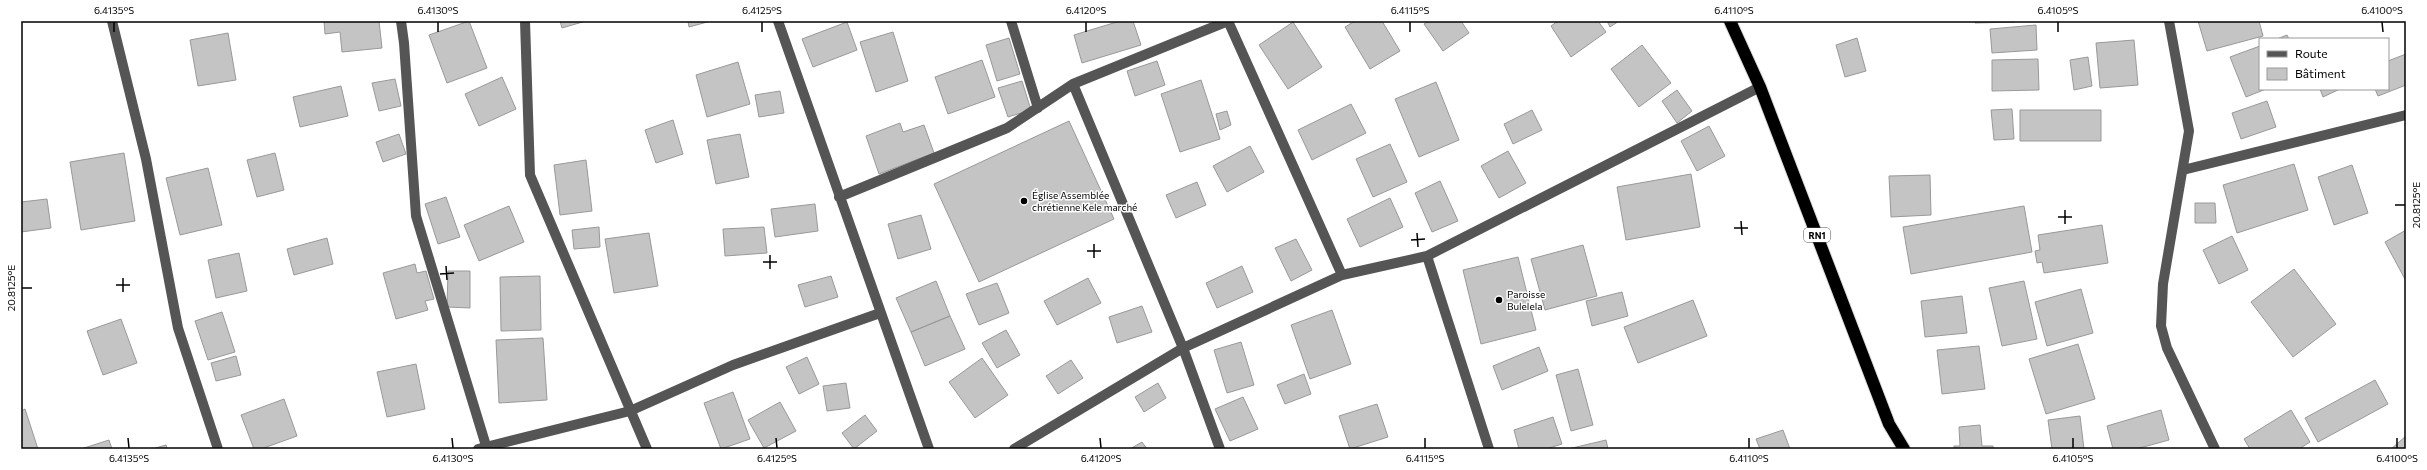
<svg xmlns="http://www.w3.org/2000/svg" width="2427" height="470" font-family="Commissioner,sans-serif">
  <style>
    .building { fill: #c4c4c4; stroke: #999 }
    .lines { fill: none; stroke-linecap: round; stroke-linejoin: round }
    .highway-casing { stroke: #dbdbdb; stroke-width: 14 }
    .minor { stroke: #555; stroke-width: 10 }
    .highway { stroke: #000; stroke-width: 12 }
    .ticks { fill: none; stroke: #000; stroke-width: 1.5 }
    .poi-dot { fill: #000; stroke: #fff; stroke-width: 1.5 }
    .labels { text-anchor: middle; dominant-baseline: central; stroke-width: 3; stroke-linejoin: round; paint-order: stroke }
    .shield { fill: #fff; stroke: #4c4c4c; stroke-width: 1 }
    .shield-label { font-size: 9px; font-weight: bold; fill: #000 }
    .poi-label { font-size: 10px; fill: #000; stroke: #fff; text-anchor: start }
    .neatline { fill: none; stroke: #000; stroke-width: 1.5 }
    .ticks-label { font-size: 10px; text-anchor: middle; fill: #000 }
  </style>
  <rect width="100%" height="100%" fill="#fff"/>
  <path class="building" d="M324 21H379L382 48 342 52 340 32 325 34Z
    M469 21 487 68 447 83 429 35Z
    M560 21H586L562 28Z
    M688 21H711L689 27Z
    M1120 21H1133L1141 45 1082 63 1074 35Z
    M1355 21H1382L1400 51 1370 69 1345 27Z
    M1429 21H1461L1469 33 1443 51 1424 24Z
    M1558 21H1598L1606 32 1571 57 1551 26Z
    M1607 21H1619L1610 27Z
    M1975 21H2015V22L1975 23Z
    M2198 21H2259L2263 36 2207 51Z
    M847 22 857 50 813 67 802 39Z
    M1293 22 1322 67 1288 89 1259 45Z
    M2036 25 2037 50 1992 53 1990 29Z
    M893 32 908 81 876 92 860 42Z
    M228 33 236 80 198 86 190 40Z
    M2287 35 2289 39H2277Z
    M1009 38 1020 74 997 81 986 45Z
    M1857 38 1866 71 1845 77 1836 45Z
    M2134 40 2138 85 2100 88 2096 43Z
    M1642 45 1671 83 1639 107 1611 69Z
    M2260 46V89H2266L2246 97 2230 57Z
    M2406 54V85L2378 96 2375 89H2388V61Z
    M2088 57 2092 86 2074 90 2070 60Z
    M2038 59 2039 90 1992 91V60Z
    M982 60 995 97 948 114 935 77Z
    M1157 61 1165 85 1135 96 1127 71Z
    M738 62 750 104 707 117 696 75Z
    M502 77 516 109 479 126 465 94Z
    M395 79 401 106 379 111 372 83Z
    M1201 80 1220 139 1180 152 1161 94Z
    M1022 81 1031 110 1008 117 998 88Z
    M1436 82 1459 140 1419 157 1395 99Z
    M341 86 348 116 300 127 293 97Z
    M2320 89H2340L2323 97Z
    M1677 90 1692 111 1677 123 1662 101Z
    M780 91 784 113 759 117 755 95Z
    M2267 101 2276 127 2241 139 2232 113Z
    M1351 104 1366 133 1312 160 1298 130Z
    M2012 109 2014 139 1994 140 1991 110Z
    M1532 110 1542 130 1513 144 1504 124Z
    M2020 110H2101V141H2020Z
    M1227 111 1231 125 1220 130 1216 114Z
    M673 120 683 154 656 163 645 130Z
    M1069 121 1114 219 979 282 934 184Z
    M900 123 903 132 924 125 934 153 879 174 866 136Z
    M1709 126 1725 156 1697 171 1681 141Z
    M399 134 406 154 383 162 376 142Z
    M740 134 749 177 716 184 707 140Z
    M1390 144 1407 182 1373 197 1356 159Z
    M1250 146 1264 172 1227 192 1213 166Z
    M1508 151 1526 183 1499 198 1481 166Z
    M124 153 135 221 81 230 70 162Z
    M275 153 284 190 257 197 247 160Z
    M586 160 592 211 560 215 554 165Z
    M2294 164 2308 210 2237 233 2223 185Z
    M2352 165 2368 213 2334 225 2318 177Z
    M208 168 222 225 180 235 166 178Z
    M1691 174 1700 227 1626 240 1617 187Z
    M1930 175 1931 215 1891 217 1889 176Z
    M1440 181 1458 221 1432 232 1415 193Z
    M1197 182 1206 205 1176 218 1166 195Z
    M446 197 460 237 438 244 425 204Z
    M1390 198 1403 227 1360 247 1347 219Z
    M47 199 51 228 21 232V202Z
    M2195 203H2215L2216 223H2195Z
    M815 204 818 231 775 237 771 209Z
    M509 206 524 242 479 261 464 225Z
    M2024 206 2032 252 1911 274 1903 227Z
    M921 215 931 249 898 259 888 224Z
    M2102 225 2108 263 2044 273 2042 262 2037 263 2035 251 2040 250 2038 235Z
    M599 227 600 247 574 249 572 230Z
    M764 227 767 253 725 256 723 229Z
    M2406 230V281L2385 242Z
    M649 233 658 286 614 293 605 239Z
    M2232 236 2248 270 2219 284 2203 250Z
    M327 238 333 264 294 275 287 249Z
    M1296 239 1312 270 1291 281 1275 248Z
    M1583 245 1597 296 1545 310 1531 259Z
    M239 253 247 291 216 298 208 260Z
    M1518 257 1536 330 1481 344 1463 270Z
    M415 264 417 273 426 271 434 299 425 301 428 310 396 319 383 273Z
    M1242 266 1253 292 1217 308 1206 283Z
    M2294 269 2336 324 2293 357 2251 302Z
    M448 271H470V308L447 307Z
    M540 276 541 330 501 331 500 277Z
    M831 276 838 297 805 307 798 285Z
    M1088 278 1101 303 1057 325 1044 301Z
    M936 281 950 316 911 332 896 298Z
    M2024 281 2037 339 2002 346 1989 288Z
    M997 283 1009 313 979 325 966 294Z
    M2081 289 2093 333 2047 346 2035 302Z
    M1622 292 1628 316 1592 326 1586 301Z
    M1962 296 1967 333 1925 337 1921 301Z
    M1693 300 1707 336 1638 363 1624 327Z
    M1142 306 1152 332 1117 343 1109 317Z
    M1332 310 1351 364 1310 379 1291 325Z
    M222 312 235 352 208 360 195 321Z
    M950 316 965 349 925 366 911 332Z
    M121 319 137 363 103 375 87 331Z
    M1006 330 1020 355 997 368 982 343Z
    M543 338 547 400 499 403 496 340Z
    M1241 342 1254 385 1227 393 1214 350Z
    M2078 344 2095 399 2046 414 2029 359Z
    M1979 346 1985 389 1942 394 1937 350Z
    M1539 347 1548 371 1502 390 1493 366Z
    M236 356 241 375 216 381 211 363Z
    M807 357 819 384 799 394 786 367Z
    M982 358 1008 395 975 418 949 382Z
    M1071 360 1083 378 1058 394 1046 376Z
    M416 364 425 409 387 417 377 372Z
    M1578 369 1593 425 1571 431 1556 375Z
    M1304 374 1311 394 1285 404 1277 385Z
    M2375 380 2388 404 2318 442 2305 418Z
    M846 383 850 408 827 411 823 386Z
    M1158 383 1166 398 1144 412 1135 397Z
    M733 392 750 439 721 449 704 403Z
    M1243 397 1258 429 1230 441 1215 409Z
    M284 399 297 436 261 449H254L241 415Z
    M780 402 796 431 764 448 748 420Z
    M1377 404 1388 437 1350 449 1339 416Z
    M25 409 38 449H21V411Z
    M2161 410 2169 440 2136 449H2113L2107 426Z
    M2291 410 2310 442 2299 449H2250L2244 439Z
    M865 415 877 431 854 449 842 433Z
    M2080 416 2084 449H2052L2048 420Z
    M1553 417 1562 444 1546 449H1519L1514 430Z
    M1980 425 1982 446H1993V449H1954V446H1960L1959 427Z
    M1783 430 1790 449H1760L1756 439Z
    M2406 436V449H2391Z
    M109 440 112 449H81Z
    M1606 440 1608 449H1568Z
    M1142 442 1147 449H1130Z
    M166 445 167 449H152Z"/>
  <g class="lines">
    <g class="highway-casing">
      <path id="highway" d="M1730 21 1760 87 1889 424 1904 449"/>
    </g>
    <path class="minor" d="M112 21 146 159 178 328 218 449
      M401 21 404 43 416 216 487 449
      M525 21 530 175 647 449
      M778 21 929 449
      M1011 21 1038 108
      M1228 21 1342 275
      M2169 21 2189 131 2163 284 2161 326 2167 348 2215 449
      M1073 84 1183 348 1220 449
      M2183 170 2406 115
      M839 197 1007 128 1073 84 1228 21
      M1427 256 1489 449
      M478 449 630 411 733 365 880 313
      M1014 449 1183 348 1342 275 1427 256 1760 87"/>
    <use href="#highway" class="highway"/>
  </g>
  <path class="ticks" d="M114 22V32M438 22V32M762 22V32M1086 22V32M1410 22V32M1734 22V32M2058 22V32M2382 22 2383 32M2395 205H2405M2065 210V224M2058 217H2072M1741 221 1742 235M1734 228H1748M1417 233 1418 247M1411 240 1425 239M1094 244V258M1087 251H1101M770 255V269M763 262H777M446 266 447 280M440 274 454 273M123 278V292M116 285H130M22 288H32M128 438 129 448M452 438 453 448M776 438 777 448M1100 438 1101 448M1425 438V448M1749 438V448M2073 438V448M2397 438V448"/>
  <g class="poi-dot">
    <circle cx="1024" cy="201" r="4"/>
    <circle cx="1499" cy="300" r="4"/>
  </g>
  <g class="labels">
    <rect class="shield" x="1804" y="228" width="26" height="14" rx="3"/>
    <g class="shield-label">
      <text x="1817" y="235">RN1</text>
    </g>
    <g class="poi-label">
      <text x="1032" y="195">Église Assemblée<tspan x="1032" dy="12">chrétienne Kele marché</tspan></text>
      <text x="1507" y="294">Paroisse<tspan x="1507" dy="12">Bulelela</tspan></text>
    </g>
  </g>
  <rect width="2427" height="470" fill="none" stroke="#ffffff" stroke-width="44"/>
  <rect x="2259" y="38" width="130" height="52" fill="#ffffff" stroke="#999999"/>
  <rect x="2267" y="51" width="20" height="6" fill="#555555" stroke="#999999"/>
  <text x="2295" y="58" font-size="12" fill="#000000">Route</text>
  <rect x="2267" y="68" width="20" height="12" fill="#c4c4c4" stroke="#999999"/>
  <text x="2295" y="78" font-size="12" fill="#000000">Bâtiment</text>
  <rect x="22" y="22" width="2383" height="426" class="neatline"/>
  <g class="ticks-label">
    <text x="114" y="14">6.4135°S</text>
    <text x="438" y="14">6.4130°S</text>
    <text x="762" y="14">6.4125°S</text>
    <text x="1086" y="14">6.4120°S</text>
    <text x="1410" y="14">6.4115°S</text>
    <text x="1734" y="14">6.4110°S</text>
    <text x="2058" y="14">6.4105°S</text>
    <text x="2382" y="14">6.4100°S</text>
    <text transform="translate(2416 205) rotate(-90)" y="4">20.8125°E</text>
    <text transform="translate(11 288) rotate(-90)" y="4">20.8125°E</text>
    <text x="129" y="462">6.4135°S</text>
    <text x="453" y="462">6.4130°S</text>
    <text x="777" y="462">6.4125°S</text>
    <text x="1101" y="462">6.4120°S</text>
    <text x="1425" y="462">6.4115°S</text>
    <text x="1749" y="462">6.4110°S</text>
    <text x="2073" y="462">6.4105°S</text>
    <text x="2397" y="462">6.4100°S</text>
  </g>
</svg>
